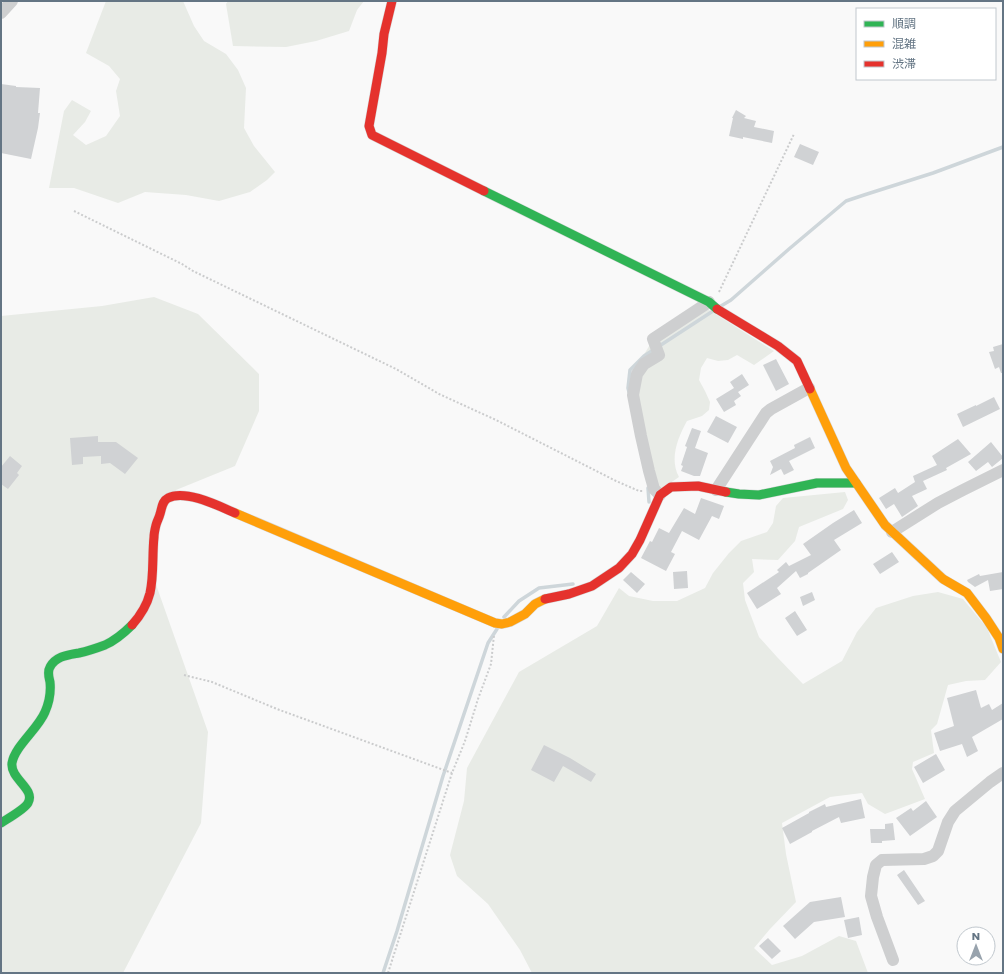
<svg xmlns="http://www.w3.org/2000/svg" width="1004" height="974" font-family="Poppins,'Noto Sans JP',sans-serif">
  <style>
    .green { fill: #e8ebe6 }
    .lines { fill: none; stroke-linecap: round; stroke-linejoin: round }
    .stream { stroke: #ced6da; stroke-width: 3.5 }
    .building { fill: #d0d2d4 }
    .fast-casing { stroke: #d6d7d8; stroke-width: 10 }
    .slow-casing { stroke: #d6d7d8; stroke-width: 10 }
    .jam-casing { stroke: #d6d7d8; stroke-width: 10 }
    .path { stroke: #cbcccd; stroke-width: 2; stroke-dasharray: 2 2; stroke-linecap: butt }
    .street { stroke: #cecfd0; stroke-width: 12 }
    .fast { stroke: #30b455; stroke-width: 9 }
    .slow { stroke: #ff9f0a; stroke-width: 9 }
    .jam { stroke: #e5322d; stroke-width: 9 }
  </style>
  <rect width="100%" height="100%" fill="#f9f9f9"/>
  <path class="green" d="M106 1H183L194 26 204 41 226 54 238 70 246 88 244 128 254 146 275 172 267 180 250 192 219 201 186 195 145 192 118 203 74 188H49L64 111 72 100 91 111 85 122 73 135 86 145 106 136 120 116 116 91 120 79 109 66 86 53Z
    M228 1H364L357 10 349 31 316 41 286 47 233 46 226 4Z
    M154 297 198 314 259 374V411L235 466 176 490 161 517 153 576 208 732 201 823 123 973H1V316L102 306Z
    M706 308 774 351 754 365 737 355 728 360 718 361 707 358 701 368 699 380 705 391 710 402 709 410 702 416 687 421C678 437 669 459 679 477L660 490 654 477 637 398V366L651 343Z
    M845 492 848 500 843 509 799 527 795 541 778 560 752 559 754 572 743 583 745 600 759 637 777 657 803 684 842 661 857 632 876 608 913 596 938 592 963 599 987 628 1001 662 985 680 966 681 948 685 937 724 931 730 934 753 913 762 912 769 925 799 885 814 868 804 862 793 830 797 782 823 786 854 796 902 770 929 754 948 772 965 802 956 839 936 856 941 868 973H532L520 950 488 904 457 876 450 855 464 801 467 768 519 672 597 626 619 588 629 596 653 601H677L705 588 713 573 729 553 741 541 767 532 773 523 776 506 783 498Z"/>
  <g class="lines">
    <path class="stream" d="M721 306 731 300 789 249 846 201 864 195 933 173 1003 147
      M629 392 628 388 630 370 644 356 713 311
      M648 488 649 502
      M504 617 519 601 539 588 573 584
      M383 973 397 931 443 776 488 643 497 629"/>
  </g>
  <path class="building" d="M1 84 16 86V87L40 88 38 113H40L38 128 31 159 1 153Z
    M736 110 746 116 744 118 756 121 754 127 774 131 772 143 743 137V139L729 136 733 118H732Z
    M800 144 819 152 813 165 794 157Z
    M1003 344V373H1001L999 367 995 369 989 352 994 351 993 347Z
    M776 359 789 384 776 391 763 365Z
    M742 374 749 385 738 392 741 396 734 401 736 405 724 412 716 399 734 388 730 382Z
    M994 397 1000 409 963 427 957 414 976 405V406Z
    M716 416 737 427 728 443 707 432Z
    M692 428 701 431 695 448 708 453 700 476H694L681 471 683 466 681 465 687 447 685 446Z
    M98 436V442H116L138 458 125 474 110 463 101 464V456L83 457V464L72 465 70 438Z
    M810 437 815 448 789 461 794 470 784 475 781 469 770 475 773 467 770 461 795 448 794 445Z
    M958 439 971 454 946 468 947 470 923 481 927 489 912 496 918 506 902 517 894 504 886 509 879 498 895 488 898 493 915 482 913 476 937 465 932 456Z
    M991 442 1003 457V458L992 467 988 462 976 471 968 462Z
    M10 456 22 466 17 473 19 475 8 489 1 484V467Z
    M701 498 724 506 719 519 712 516 699 540 682 531 671 552 675 554 666 571 641 558 650 541 652 542 659 528 669 533 684 508 695 514Z
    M854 510 862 523 834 540 841 550 808 573V574L800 578 796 571 777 588 781 594 757 609 747 593 779 572 777 570 786 562 789 566 811 555 803 544 833 523Z
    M892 552 899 562 880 574 873 564Z
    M687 571 688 588 674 589 673 572Z
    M631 572 645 584 637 593 623 580Z
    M1003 572V589L990 591 988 580 975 587 968 582 967 580 979 574 980 576Z
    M812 592 815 600 803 606 800 597Z
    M795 611 807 630 797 636 785 618Z
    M976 690 981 708 989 704 992 710 1003 703V719L972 737 978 751 967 757 962 744 940 751 934 733 954 726 947 698Z
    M544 745 570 758 596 774 591 782 563 766 554 782 531 770Z
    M936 754 945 770 923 783 914 767Z
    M861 799 865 818 841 823 839 817 812 831V832L790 844 782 828 809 813V812L825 804 826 807Z
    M926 801 937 817 910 836 896 818 911 808 913 811Z
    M893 823 895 840 882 841V843H871L870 829H885V824Z
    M904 870 925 901 918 905 897 875Z
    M841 897 845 917 814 922 795 939 783 926 810 902Z
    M859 917 862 935 848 938 844 920Z
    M768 938 781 951 772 959 759 946Z"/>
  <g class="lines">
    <g class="fast-casing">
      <path id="fast" d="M484 191 709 302 717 309
        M726 492 739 494 759 495 817 483H856
        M1 823C7 819 25 809 28 803 36 789 10 779 12 763 15 746 38 729 45 712 49 703 51 692 50 682 49 677 47 672 50 667 56 656 68 655 79 653 88 651 97 648 105 645 116 640 124 633 132 625"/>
    </g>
    <g class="slow-casing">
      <path id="slow" d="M810 389 846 468 885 525 943 579 967 593 986 618 999 638 1003 649
        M235 513 495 623 502 624 510 622 525 614 535 604 545 599"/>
    </g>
    <g class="jam-casing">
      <path id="jam" d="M392 1 384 34 382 53 369 126 372 135 484 191
        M717 309 778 346 797 361 810 389
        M545 599 569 594 592 586 619 568 632 554 640 540 660 495 671 487 698 486 726 492
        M132 625C140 616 147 605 150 593 154 575 152 556 154 537 154 533 155 529 156 525 157 521 159 518 160 514 162 508 162 501 168 498 185 489 219 506 235 513"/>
    </g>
    <path class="path" d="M74 211 182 264 193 271 396 369 439 394 496 420 616 481 639 491H643
      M719 292 794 134
      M184 675 212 682 277 709 452 773
      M388 973 452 773 465 741 478 699 491 664 494 635"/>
    <path class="street" d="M1 13 12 1
      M716 490 766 413 771 409 809 388
      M660 495 654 489 649 471 641 436 633 395 637 374 644 364 659 355 653 339 709 302
      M892 532 938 503 963 490 1003 470
      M893 960 877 917 871 896 873 877 876 865 882 860 924 859 933 856 938 851 948 822 955 811 990 782 1003 773"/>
    <use href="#fast" class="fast"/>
    <use href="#slow" class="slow"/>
    <use href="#jam" class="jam"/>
  </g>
  <rect width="1004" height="974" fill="none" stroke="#647584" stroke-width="4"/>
  <rect x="856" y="8" width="140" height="72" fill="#ffffff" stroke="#c1c8ce"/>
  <rect x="864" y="21" width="20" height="6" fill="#30b455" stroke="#c1c8ce"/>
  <text x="892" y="28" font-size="12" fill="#647584">順調</text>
  <rect x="864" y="41" width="20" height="6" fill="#ff9f0a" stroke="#c1c8ce"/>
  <text x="892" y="48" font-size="12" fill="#647584">混雑</text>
  <rect x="864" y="61" width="20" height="6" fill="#e5322d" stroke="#c1c8ce"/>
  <text x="892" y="68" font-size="12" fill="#647584">渋滞</text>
  <g transform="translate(976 946)"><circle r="19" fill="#ffffff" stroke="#c1c8ce"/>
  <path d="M0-3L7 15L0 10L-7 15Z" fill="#98a3ad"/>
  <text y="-6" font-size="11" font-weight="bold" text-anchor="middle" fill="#647584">N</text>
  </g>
</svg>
